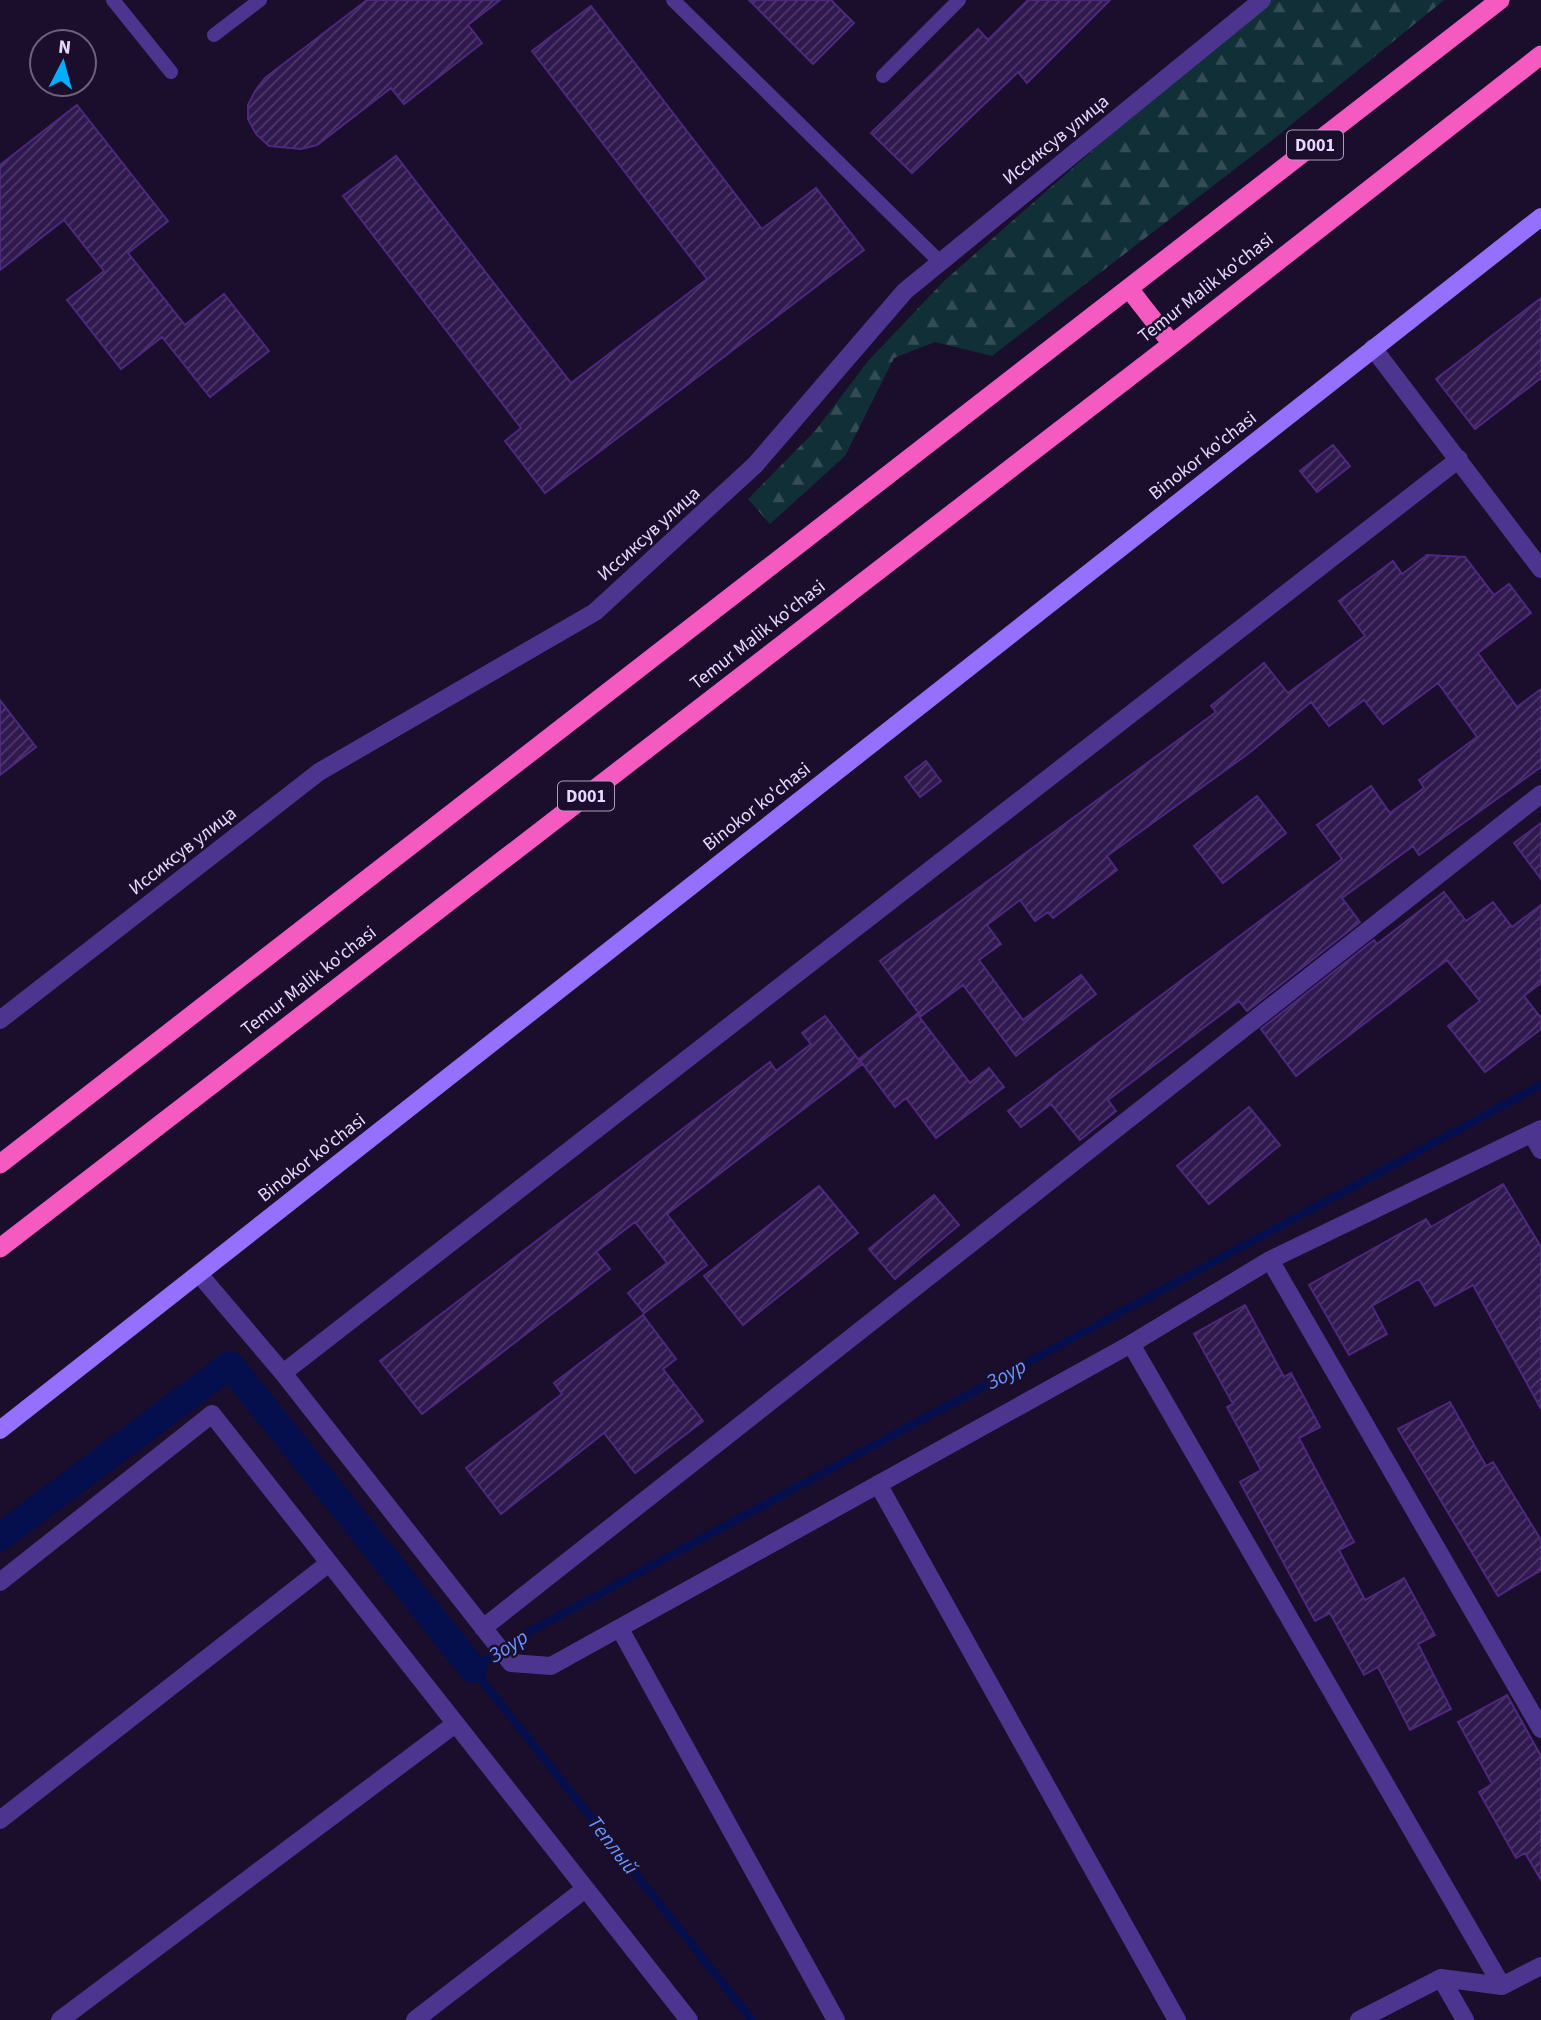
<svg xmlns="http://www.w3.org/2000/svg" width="1541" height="2020" font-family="'Source Sans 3',sans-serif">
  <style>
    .forest { fill: url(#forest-firs) }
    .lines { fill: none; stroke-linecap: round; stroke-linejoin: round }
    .stream { stroke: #050f4e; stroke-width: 8 }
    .canal { stroke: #050f4e; stroke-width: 28 }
    .building { fill: url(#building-hatch); stroke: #4d287d; stroke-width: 2 }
    .service { stroke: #4d358f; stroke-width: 14 }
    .minor { stroke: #4d358f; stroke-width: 18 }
    .secondary { stroke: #9570ff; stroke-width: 18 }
    .trunk { stroke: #f45abf; stroke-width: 19 }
    .labels { text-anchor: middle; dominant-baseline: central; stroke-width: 5; stroke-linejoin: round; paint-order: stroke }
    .shield { fill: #1a0e2c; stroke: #a99cc0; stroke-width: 2 }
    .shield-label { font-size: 18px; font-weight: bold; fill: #e6d9ff }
    .street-label { font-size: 19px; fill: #e6d9ff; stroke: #1a0e2c }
    .water-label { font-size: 21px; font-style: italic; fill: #6796ff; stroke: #1a0e2c }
  </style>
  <defs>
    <pattern id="forest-firs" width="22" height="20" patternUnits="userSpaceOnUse" patternTransform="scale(1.75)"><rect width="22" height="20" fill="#112f37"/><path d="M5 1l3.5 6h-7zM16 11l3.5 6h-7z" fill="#344d55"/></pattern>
    <pattern id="building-hatch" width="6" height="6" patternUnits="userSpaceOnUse" patternTransform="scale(1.75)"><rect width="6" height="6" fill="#30194f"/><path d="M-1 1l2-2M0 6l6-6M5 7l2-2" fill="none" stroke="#4e3a69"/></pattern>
  </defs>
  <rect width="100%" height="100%" fill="#1a0e2c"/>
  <path class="forest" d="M1264 0H1444L1270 142 992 356 935 342 894 358 845 456 770 524 748 499 815 431 868 361 944 281Z"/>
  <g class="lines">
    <path class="stream" d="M752 2020 473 1669 525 1634 1541 1085"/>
    <path class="canal" d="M0 1537 230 1365 473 1669"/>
  </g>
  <path class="building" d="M367 0H500L468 25 482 43 404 104 391 88 317 145 301 149 269 146 256 134 248 119V105L255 91 265 78Z
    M749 0H831L854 23 813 64Z
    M1028 0H1110L1027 83 1018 72 912 173 871 133 978 29 988 40Z
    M591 6 762 229 816 188 864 250 545 493 505 441 521 428 343 196 396 156 571 383 707 279 532 51Z
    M77 105 168 221 128 253 185 325 224 294 269 351 210 397 162 337 121 369 67 300 104 271 64 220 0 270V165Z
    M1541 298V378L1475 429 1436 379Z
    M1333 445 1350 466 1317 492 1300 471Z
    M1427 555 1465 557 1494 595 1509 584 1531 613 1478 653 1517 707 1541 689V767L1419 855 1413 846 1342 898 1360 922 1247 1011 1239 1001 1108 1100 1116 1111 1080 1140 1051 1104 1021 1127 1008 1111 1342 859 1317 825 1371 786 1390 813 1424 788 1419 780 1477 737 1438 683 1383 724 1364 700 1329 726 1311 702 1249 753 1107 856 1117 870 1053 918 1048 912 1035 921 1020 900 987 925 1001 944 979 960 1023 1020 1081 975 1096 994 1016 1056 963 985 921 1016 880 961 1216 712 1211 706 1264 663 1288 693 1365 636 1339 601 1393 561 1402 574Z
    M0 700 36 747 0 775Z
    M926 761 941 781 920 797 905 777Z
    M1257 796 1286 833 1223 883 1194 846Z
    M1541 823V879L1514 843Z
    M1444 892 1466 921 1493 902 1512 927 1541 905V983L1524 996 1541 1018V1029L1485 1072 1448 1026 1480 1001 1447 960 1296 1076 1261 1029 1374 940 1377 944Z
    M917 1014 970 1083 989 1068 1004 1087 936 1138 906 1098 895 1107 859 1059Z
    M825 1016 862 1064 667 1214 707 1265 644 1313 628 1293 667 1263 635 1222 596 1252 610 1269 422 1414 380 1361 770 1062 776 1071 811 1044 802 1033Z
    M1249 1107 1280 1145 1209 1204 1177 1166Z
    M1503 1184 1541 1247V1409L1473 1285 1435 1306 1419 1279 1372 1306 1387 1334 1349 1355 1309 1285 1426 1219 1431 1227Z
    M819 1186 858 1233 743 1325 704 1276Z
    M934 1195 959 1225 895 1279 869 1249Z
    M1245 1305 1284 1377 1291 1373 1320 1427 1299 1438 1354 1542 1339 1550 1365 1600 1404 1578 1435 1635 1418 1644 1451 1709 1410 1730 1378 1667 1364 1675 1330 1613 1315 1621 1240 1482 1261 1470 1227 1407 1233 1404 1194 1334Z
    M643 1315 676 1359 663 1369 703 1421 635 1473 604 1433 501 1514 466 1468 562 1394 554 1383Z
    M1450 1402 1486 1466 1493 1462 1541 1540V1570L1498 1596 1398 1429Z
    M1507 1695 1541 1756V1880L1525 1853 1516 1858 1479 1792 1492 1784 1458 1722Z"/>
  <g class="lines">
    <path class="service" d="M113 0 171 72
      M673 0 940 262
      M214 35 260 0
      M883 76 959 0"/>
    <path class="minor" d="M1373 348 1541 569
      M0 1020 319 772 595 612 755 465 905 291 1262 0
      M1532 1134 1541 1150
      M1270 1260 1541 1729
      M199 1274 283 1373 511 1663 551 1666 1131 1344 1270 1260 1541 1129
      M1131 1344 1502 1986
      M283 1373 1459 459
      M878 1484 1177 2020
      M0 1582 212 1414 689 2020
      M483 1628 1541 794
      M620 1629 836 2020
      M0 1820 329 1563
      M1441 1978 1465 2020
      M60 2020 455 1724
      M415 2020 585 1889
      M1359 2020 1441 1978 1502 1986 1541 1966"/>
    <path class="secondary" d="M0 1430 1541 217"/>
    <path class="trunk" d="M1130 290 1172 344
      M0 1164 1500 0
      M0 1248 1172 344 1541 55"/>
  </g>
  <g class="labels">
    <g class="shield">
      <rect x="1287" y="130.5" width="56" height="29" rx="5"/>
      <rect x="558" y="781.5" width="56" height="29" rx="5"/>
    </g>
    <g class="shield-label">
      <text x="1315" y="145">D001</text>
      <text x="586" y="796">D001</text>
    </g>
    <g class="street-label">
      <text transform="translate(1056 140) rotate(-39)">Иссиксув улица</text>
      <text transform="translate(1206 288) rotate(-38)">Temur Malik ko'chasi</text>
      <text transform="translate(1203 456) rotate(-38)">Binokor ko'chasi</text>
      <text transform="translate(649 534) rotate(-42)">Иссиксув улица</text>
      <text transform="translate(758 635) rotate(-38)">Temur Malik ko'chasi</text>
      <text transform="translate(757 807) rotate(-38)">Binokor ko'chasi</text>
      <text transform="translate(183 851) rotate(-38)">Иссиксув улица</text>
      <text transform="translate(309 981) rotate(-38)">Temur Malik ko'chasi</text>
      <text transform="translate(312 1158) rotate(-38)">Binokor ko'chasi</text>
    </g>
    <g class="water-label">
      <text transform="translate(1006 1374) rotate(-28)">Зоур</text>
      <text transform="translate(508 1646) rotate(-33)">Зоур</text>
      <text transform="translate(613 1845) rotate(52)">Теплый</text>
    </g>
  </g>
  <g transform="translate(63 63) rotate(6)"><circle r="33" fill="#1a0e2c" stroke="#6c5f80" stroke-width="2"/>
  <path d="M0-5L12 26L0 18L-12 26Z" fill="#05adff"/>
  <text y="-10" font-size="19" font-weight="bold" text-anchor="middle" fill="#e6d9ff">N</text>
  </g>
</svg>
